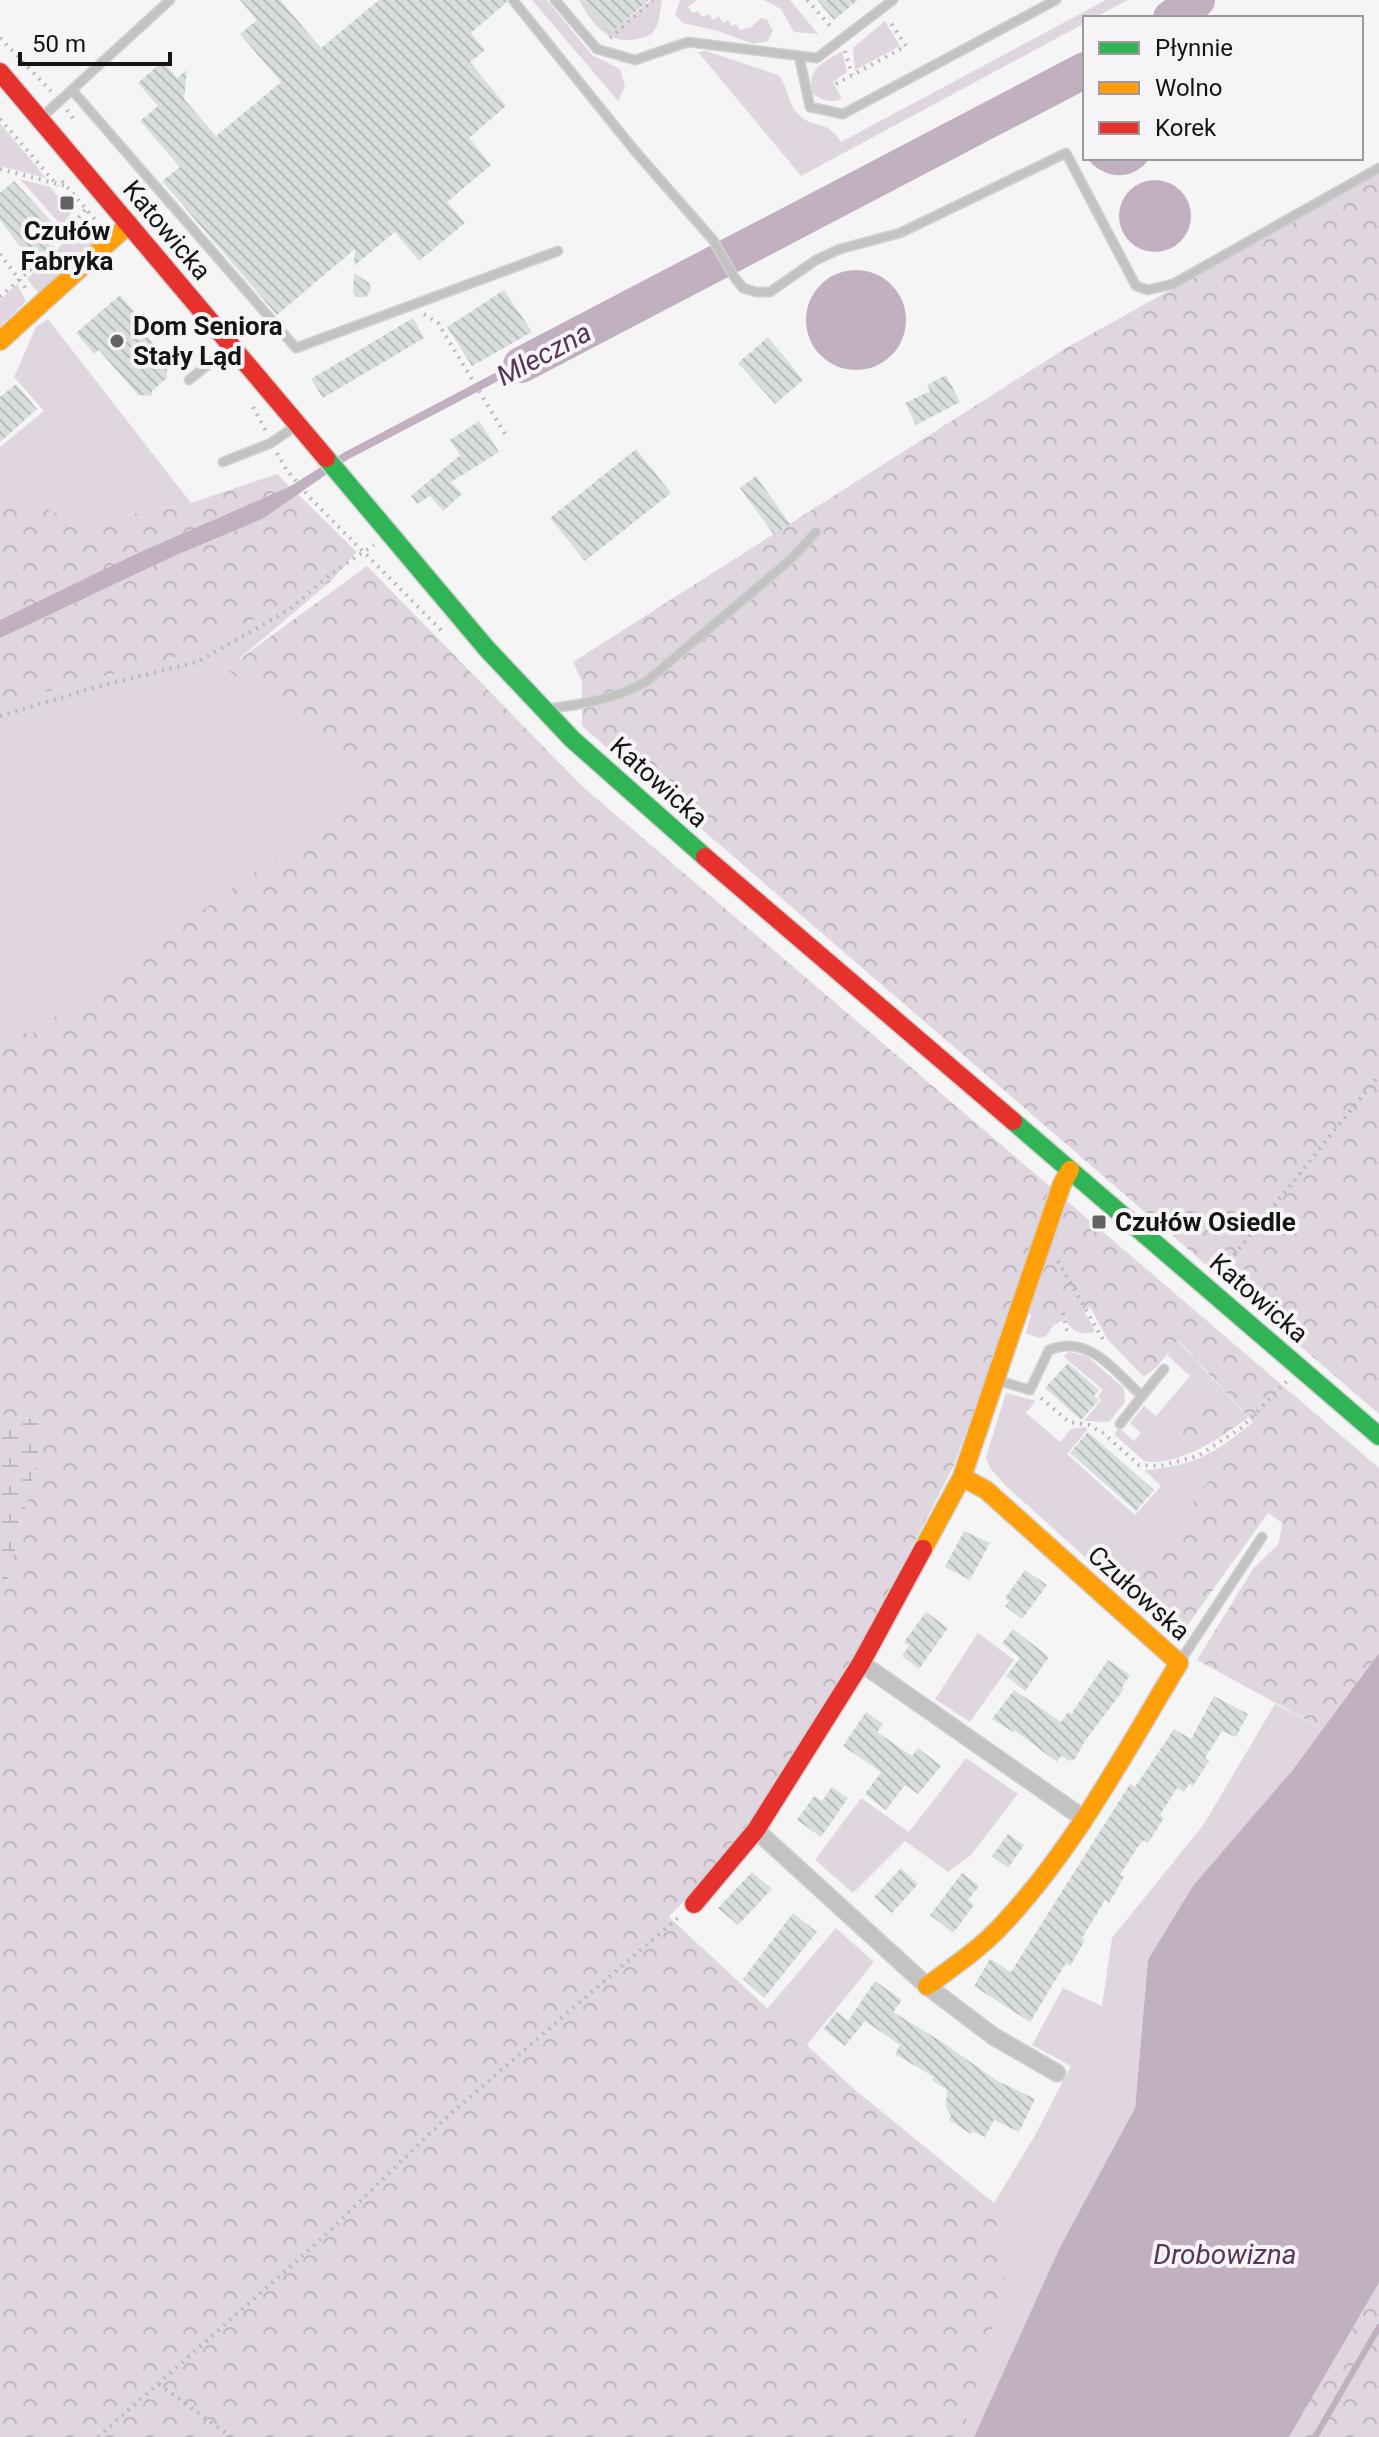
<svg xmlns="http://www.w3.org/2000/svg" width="1379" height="2437" font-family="Roboto,sans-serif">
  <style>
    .grass { fill: #e0d6e0 }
    .forest { fill: url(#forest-crowns) }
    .wetland { fill: url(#wetland-marsh) }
    .water { fill: #c1b1c0 }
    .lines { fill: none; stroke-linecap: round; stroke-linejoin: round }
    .stream { stroke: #c1b1c0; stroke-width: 6 }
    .river { stroke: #c1b1c0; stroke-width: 36 }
    .building { fill: url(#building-back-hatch) }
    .lane-casing { stroke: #d2d1d2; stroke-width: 11 }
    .street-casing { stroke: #d2d1d2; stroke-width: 19 }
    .fast-casing { stroke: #d2d1d2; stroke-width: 21 }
    .slow-casing { stroke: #d2d1d2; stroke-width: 21 }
    .jam-casing { stroke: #d2d1d2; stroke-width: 21 }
    .path { stroke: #b9b9b9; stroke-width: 4; stroke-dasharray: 2 6; stroke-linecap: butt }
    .lane { stroke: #c3c3c3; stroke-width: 8 }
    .street { stroke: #c3c3c3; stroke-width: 16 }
    .fast { stroke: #30b455; stroke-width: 18 }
    .slow { stroke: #ff9f0a; stroke-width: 18 }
    .jam { stroke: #e5322d; stroke-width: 18 }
    .poi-dot { fill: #646364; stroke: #f7f4f7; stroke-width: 3 }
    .labels { text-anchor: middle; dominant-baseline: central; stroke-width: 8; stroke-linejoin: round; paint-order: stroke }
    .street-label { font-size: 26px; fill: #151415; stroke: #f7f4f7 }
    .poi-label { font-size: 26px; font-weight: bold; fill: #151415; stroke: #f7f4f7; text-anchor: start }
    .water-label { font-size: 28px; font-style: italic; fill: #563556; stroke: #f7f4f7 }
  </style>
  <defs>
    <pattern id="forest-crowns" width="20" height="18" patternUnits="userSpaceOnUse" patternTransform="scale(2)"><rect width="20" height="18" fill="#e0d6e0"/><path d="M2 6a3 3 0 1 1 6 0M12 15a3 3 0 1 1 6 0" fill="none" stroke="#bfb7bf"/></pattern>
    <pattern id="wetland-marsh" width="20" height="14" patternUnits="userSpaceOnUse" patternTransform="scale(2)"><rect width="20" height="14" fill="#e0d6e0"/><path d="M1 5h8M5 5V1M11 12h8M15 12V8" fill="none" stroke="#bfb7bf"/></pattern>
    <pattern id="building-back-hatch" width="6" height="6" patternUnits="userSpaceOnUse" patternTransform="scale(2)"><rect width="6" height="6" fill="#d7dedd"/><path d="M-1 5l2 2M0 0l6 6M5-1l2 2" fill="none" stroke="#b8bebd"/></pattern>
  </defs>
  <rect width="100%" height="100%" fill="#f6f5f6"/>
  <path class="grass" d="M532 0H547L592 55 620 69 625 86 618 101Z
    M579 0H582L611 33 651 0H662C660 9 660 23 654 31 650 36 643 38 637 39 608 45 592 24 579 0Z
    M680 0H697L688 7 692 13 698 11 702 17 709 14 713 20 719 16 723 23 728 20 732 26 736 24 740 30 751 27 761 18 767 20 773 30 768 41 753 44 718 31 683 23 675 15Z
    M764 0H790L818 34 794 32 781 9Z
    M1106 0H1128L1094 18H1085V23L801 176 698 52 706 51 778 75C789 87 787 104 799 115 815 130 826 118 841 142Z
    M885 21 900 46 855 70 853 48Z
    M842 51 847 72 833 82 842 99C831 103 823 101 813 94 805 70 824 62 842 51Z
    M0 123 46 178 0 166Z
    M20 179 50 187 71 213 62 226Z
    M83 218 106 238 41 296 27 279 57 250Z
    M17 284 26 301 0 327V300Z
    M48 319 191 503 77 524 0 485V447L44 411 14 377 36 327Z
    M330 582 227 669 378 784 30 1035 0 1019V704L180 656Z
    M1083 1310 1094 1328V1332C1080 1336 1070 1331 1066 1318Z
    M1031 1315 1054 1325 1046 1336 1039 1338 1026 1333Z
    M1177 1340 1248 1417 1242 1422 1213 1393 1179 1433 1197 1450C1180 1457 1162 1465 1144 1461L1116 1436 1115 1432 1119 1428 1134 1441 1141 1433 1130 1423 1144 1406 1156 1416 1190 1376 1167 1355Z
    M1070 1352 1087 1356 1124 1388 1125 1402 1109 1422 1084 1421 1101 1400 1098 1396 1103 1390 1063 1356Z
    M1006 1393 1036 1401 1026 1413 1060 1442 1071 1429 1085 1427 1088 1429 1067 1454 1135 1515 1161 1486 1144 1470C1195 1466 1214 1454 1253 1422L1124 1592 1006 1486 990 1468 986 1457Z
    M978 1633 1014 1660 970 1722 935 1699Z
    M1275 1704 1323 1729 1148 1960 1135 2108 1060 2247 974 2437H961L986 2356 1005 2281 994 2203 1034 2137 1071 2066 1032 2045 1063 1988 1102 2006 1112 1938 1204 1824Z
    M966 1758 1018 1794 970 1856 948 1872 905 1841 853 1893 815 1860 861 1798 909 1832Z
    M836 1928 874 1962 807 2045 767 2009Z"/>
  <path class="forest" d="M1379 174V1414L582 726V681L573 662 1066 348Z
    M277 474 357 552 330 582 180 656 0 704V485L77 524 191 503Z
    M367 566 582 786 1379 1468V1653L1323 1729 1197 1660 1253 1569 1279 1543 1282 1523 1268 1513 1176 1641 1124 1592 1253 1422 1178 1340C1167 1352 1158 1371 1143 1376L1108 1340 1090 1307 1054 1325 1013 1307 953 1467 853 1661 750 1821 718 1863 669 1917 854 2089 994 2203 1005 2281 986 2356 961 2437H0V1610L47 1421 0 1415V1019L30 1035 377 784 226 669Z
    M1213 1393 1242 1422 1219 1438 1197 1450 1178 1433Z
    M1379 2283V2437H1289Z"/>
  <path class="wetland" d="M0 1415 47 1421 0 1610Z"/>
  <path class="water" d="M1087 158H1150C1133 182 1104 180 1087 158Z
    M1119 216a36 36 0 1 1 72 0a36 36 0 1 1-72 0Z
    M806 320a50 50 0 1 1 100 0a50 50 0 1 1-100 0Z
    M561 338 565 346 347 460 264 518 174 556 0 638V620L138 553 289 487 343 453Z
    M1379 1653V2283L1289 2437H974L1060 2247 1135 2108 1148 1960 1193 1886 1291 1772Z"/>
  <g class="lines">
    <path class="stream" d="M1315 2437 1379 2327"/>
    <path class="river" d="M1171 18 1197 0
      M521 365 1085 70"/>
  </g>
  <path class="building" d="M240 0H280L321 48 379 0H506L507 2 471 33 485 50 470 62 506 106 469 138 491 165 447 202 465 223 419 261 395 232 354 266 355 249 277 315 162 181 180 167 140 121 158 106 138 83 163 61 177 78 187 70 184 99 216 136 281 82 240 34 257 20Z
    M582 0H649L610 34Z
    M817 0H858L834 20Z
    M14 181 58 229 45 240 52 247 36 261 29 254 27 256 0 220V193Z
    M354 273 369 283 371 289 366 297H357L353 292Z
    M504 290 532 332 472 366 447 327Z
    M120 295 138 316 133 320 165 357 161 360 167 368V378L152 391 151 396 138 395 99 350 94 354 76 333Z
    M413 318 424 338 323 398 311 379Z
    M768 337 803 380 775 404 738 363Z
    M946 375 960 402 916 425 905 403 930 391 927 385Z
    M16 384 37 409 0 442V397Z
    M479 421 499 452 451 482 462 494 443 511 430 496 417 504 411 496 460 455 450 440Z
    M636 449 671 493 585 561 550 518Z
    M756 476 790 524 774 535 740 488Z
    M1068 1363 1099 1390 1094 1396 1099 1400 1081 1420 1045 1388Z
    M1088 1432 1154 1490 1136 1511 1070 1453Z
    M964 1531 990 1543 970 1580 945 1567Z
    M1025 1570 1047 1585 1022 1619 1005 1606 1009 1601 1005 1598Z
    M926 1612 948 1628 919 1669 902 1656 909 1646 904 1642Z
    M1013 1629 1049 1657 1025 1691 1006 1676 1020 1658 1002 1643Z
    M1108 1660 1130 1675 1122 1687 1124 1689 1085 1741 1075 1759 1069 1761 1061 1756 1057 1762 1014 1730 1013 1732 992 1719 1014 1690 1061 1722 1068 1712 1071 1714Z
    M1214 1696 1248 1714 1236 1737 1222 1731 1205 1758 1209 1761 1193 1786 1189 1784 1184 1792 1177 1788 1160 1815 1164 1818 1148 1843 1144 1840 1137 1848 1120 1875 1124 1877 1109 1903 1105 1900 1082 1938 1085 1940 1077 1954 1070 1966 1066 1963 1030 2022 974 1986 990 1959 1011 1972 1130 1784 1135 1787 1174 1729 1191 1739Z
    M866 1712 883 1724 877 1732 912 1756 918 1748 941 1766 918 1794 905 1785 886 1810 865 1794 881 1772 843 1746Z
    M832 1787 848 1798 821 1837 797 1820 814 1796 822 1801Z
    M1008 1834 1024 1845 1008 1868 992 1856Z
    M901 1868 918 1884 892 1913 874 1897Z
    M752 1872 772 1889 738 1925 718 1908Z
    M962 1873 979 1886 968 1900 974 1905 953 1933 930 1915Z
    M793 1913 817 1932 764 1998 743 1979Z
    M875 1981 902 2000 893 2012 942 2042 996 2080 1035 2099 1019 2132 994 2120 985 2137 972 2131 971 2134 949 2120 951 2116 946 2107 947 2090 932 2080 934 2077 895 2054 900 2045 865 2021 845 2046 823 2029 837 2012 848 2021Z"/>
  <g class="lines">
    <g class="lane-casing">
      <path id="lane" d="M513 0 635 151 713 240 735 278 743 288 756 292H770L816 260 840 249 900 233 1066 153 1136 286 1148 290 1173 284 1379 168
        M555 0 597 49 635 60 688 42 817 58 893 0
        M799 56 810 107 843 114 1056 0
        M72 90 296 348 558 251
        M41 118 170 0
        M189 380 230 347
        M223 462 271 443 297 425
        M548 709C583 704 616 699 647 681L790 560 816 532
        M996 1380 1030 1390 1049 1350C1089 1333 1115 1372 1142 1396L1164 1369
        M1120 1424 1142 1396
        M1179 1663 1262 1537"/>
    </g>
    <g class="street-casing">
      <path id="street" d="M861 1663 1083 1818
        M756 1830 927 1986 993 2036 1057 2073"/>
    </g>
    <g class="fast-casing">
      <path id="fast" d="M326 458 487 649 572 739 705 857
        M1013 1121 1379 1436"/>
    </g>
    <g class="slow-casing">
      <path id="slow" d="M0 341 129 224
        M923 1549 962 1477 1062 1184 1070 1170
        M927 1986C953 1967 981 1948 1003 1924 1075 1847 1125 1752 1179 1663L986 1490 962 1477"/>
    </g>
    <g class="jam-casing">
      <path id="jam" d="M0 72 326 458
        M705 857 1013 1121
        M694 1904 756 1830 861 1663 923 1549"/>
    </g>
    <path class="path" d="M807 0 833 29
      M0 38 51 91
      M610 38 653 0
      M845 51 852 75
      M836 84 906 46 889 20
      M67 110 75 121
      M0 119 58 186
      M0 169 66 186
      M62 181 98 223
      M0 254 27 290
      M0 297 52 250 85 210
      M424 314 438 323 508 439
      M253 407 266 431
      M277 453 286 469 312 500 445 634
      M0 716 93 688 197 662 289 610 332 573 374 545
      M1058 1261 1105 1343
      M1219 1274 1379 1075
      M1063 1313 1067 1330 1071 1332
      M1041 1398 1069 1422 1089 1425 1103 1433 1139 1465 1160 1466 1198 1456 1241 1428 1287 1381
      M159 2384 231 2437
      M98 2437 318 2242 449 2115 680 1916"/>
    <use href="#lane" class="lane"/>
    <use href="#street" class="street"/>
    <use href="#fast" class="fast"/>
    <use href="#slow" class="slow"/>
    <use href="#jam" class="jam"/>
  </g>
  <g class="poi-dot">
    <rect x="59" y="195" width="16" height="16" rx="4"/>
    <circle cx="117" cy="341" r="8"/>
    <rect x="1091" y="1214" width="16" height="16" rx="4"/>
  </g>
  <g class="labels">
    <g class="street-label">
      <text transform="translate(167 230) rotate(50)">Katowicka</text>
      <text transform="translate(659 782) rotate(42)">Katowicka</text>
      <text transform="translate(1259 1298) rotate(41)">Katowicka</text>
      <text transform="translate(1139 1593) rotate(42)">Czułowska</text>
    </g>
    <g class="poi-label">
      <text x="67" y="231" text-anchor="middle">Czułów<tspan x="67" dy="30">Fabryka</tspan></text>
      <text x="133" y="326">Dom Seniora<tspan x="133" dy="30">Stały Ląd</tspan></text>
      <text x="1115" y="1222">Czułów Osiedle</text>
    </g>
    <g class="water-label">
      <text transform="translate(544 354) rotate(-28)">Mleczna</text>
      <text x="1225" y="2254">Drobowizna</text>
    </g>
  </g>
  <rect x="1083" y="16" width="280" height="144" fill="#f7f4f7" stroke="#9d9a9d" stroke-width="2"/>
  <rect x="1099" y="42" width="40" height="12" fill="#30b455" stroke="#9d9a9d" stroke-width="2"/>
  <text x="1155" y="56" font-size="24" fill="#151415">Płynnie</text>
  <rect x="1099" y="82" width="40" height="12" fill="#ff9f0a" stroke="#9d9a9d" stroke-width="2"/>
  <text x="1155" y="96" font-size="24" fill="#151415">Wolno</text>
  <rect x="1099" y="122" width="40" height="12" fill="#e5322d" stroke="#9d9a9d" stroke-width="2"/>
  <text x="1155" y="136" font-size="24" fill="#151415">Korek</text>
  <path d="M20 52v12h150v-12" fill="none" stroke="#151415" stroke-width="4"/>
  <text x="32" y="52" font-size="24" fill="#151415" stroke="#f7f4f7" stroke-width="6" paint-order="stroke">50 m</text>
</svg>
